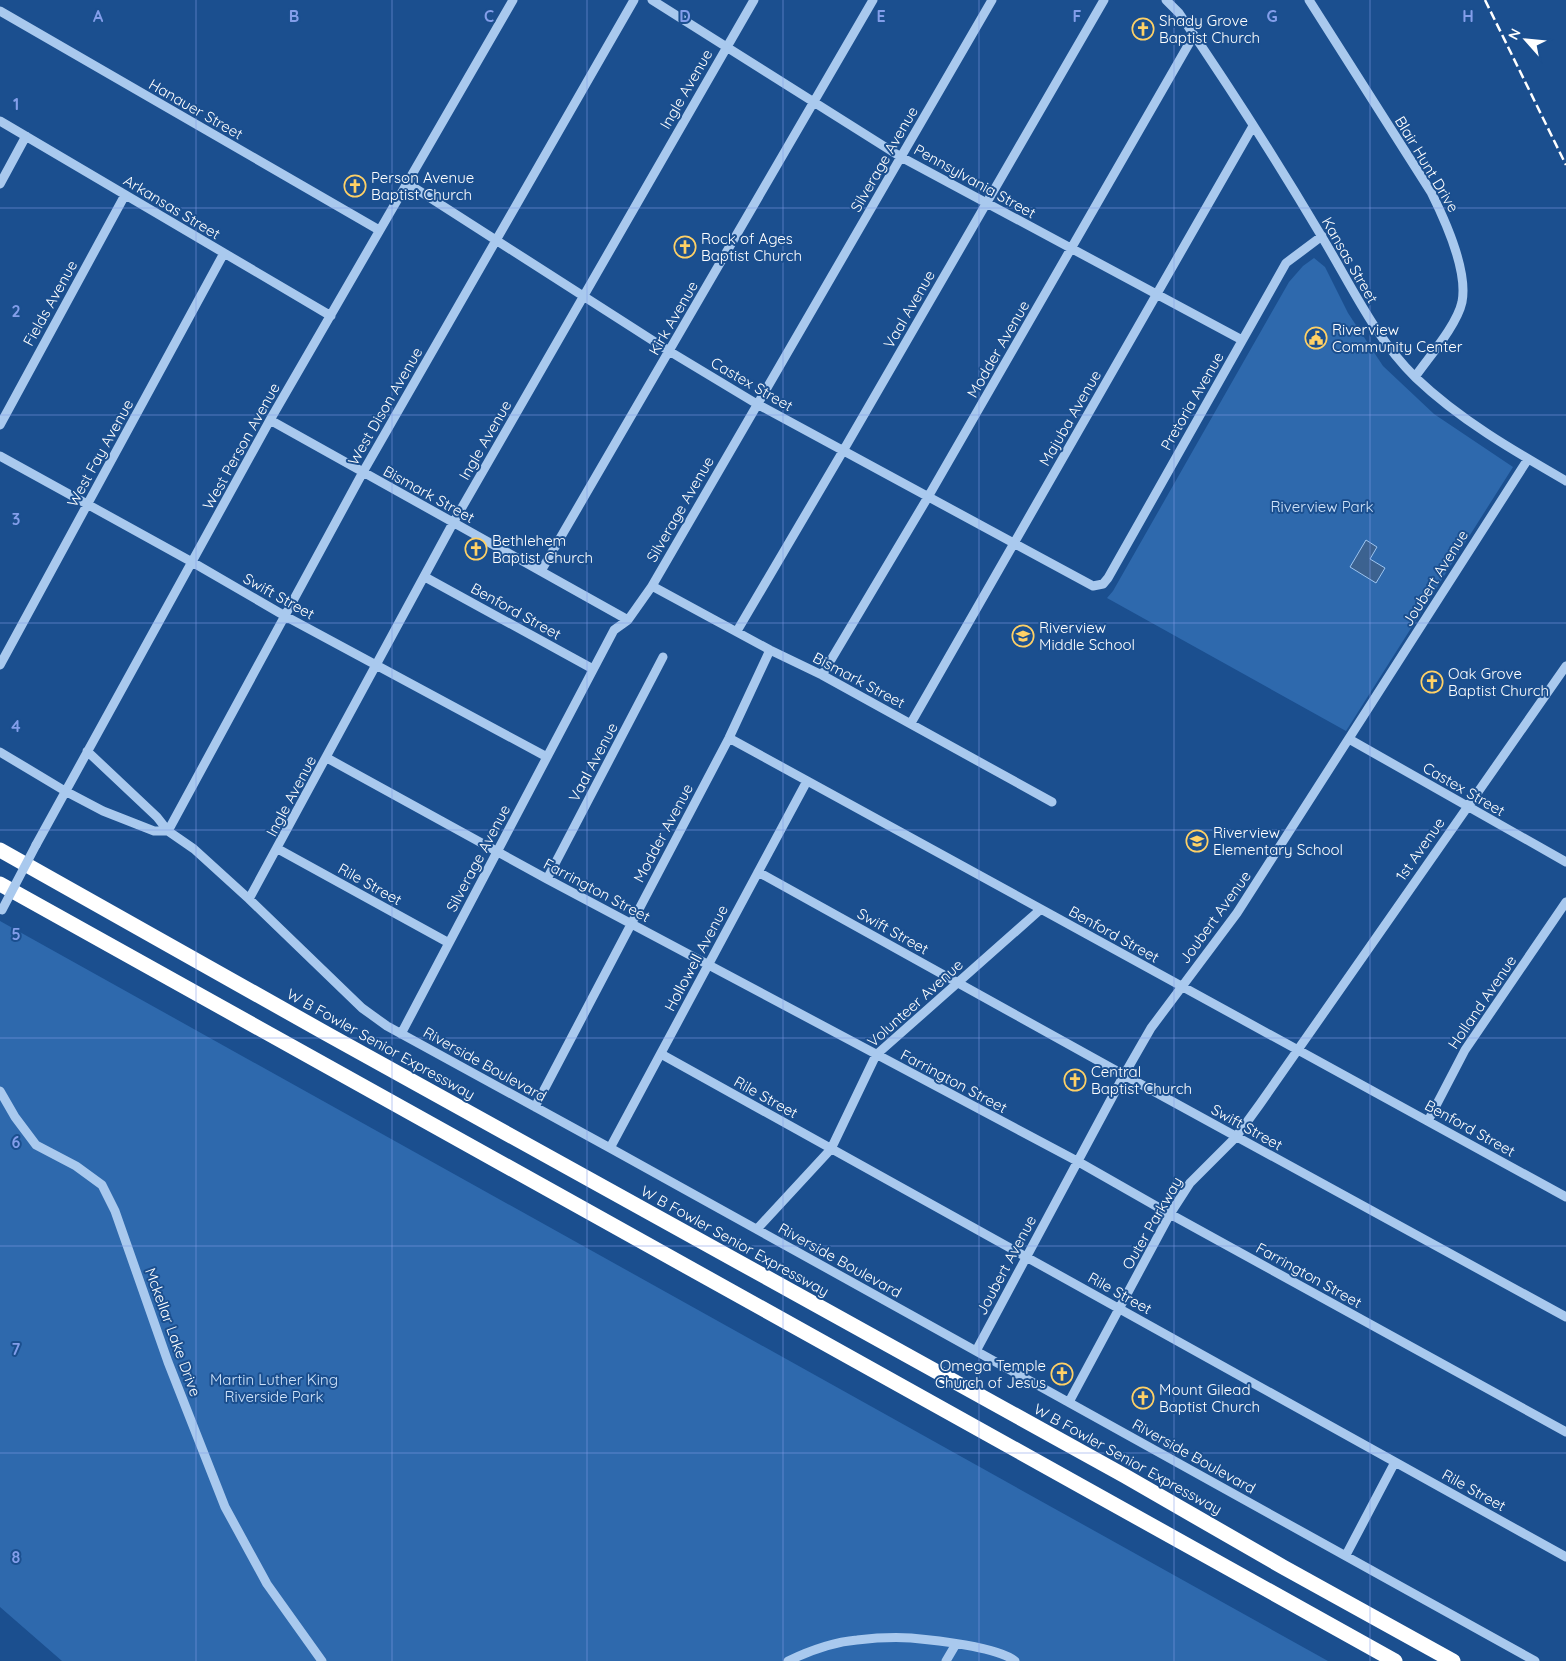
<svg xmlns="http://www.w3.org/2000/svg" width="1566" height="1661" font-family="Quicksand,sans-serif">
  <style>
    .green { fill: #2e69ad }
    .water { fill: #3c6290; stroke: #9cc4f0 }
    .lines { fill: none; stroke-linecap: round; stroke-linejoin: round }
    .minor { stroke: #a9c9ee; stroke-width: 9 }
    .highway { stroke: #fff; stroke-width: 15 }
    .rail { stroke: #fff; stroke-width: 2.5; stroke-dasharray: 9 4; stroke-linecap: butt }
    .minor-bridge { stroke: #a9c9ee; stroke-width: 9 }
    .grid { fill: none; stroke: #839eea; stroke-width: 1; stroke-opacity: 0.55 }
    .labels { text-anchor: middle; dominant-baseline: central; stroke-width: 4; stroke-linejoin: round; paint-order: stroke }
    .poi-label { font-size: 15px; fill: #fff; stroke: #1b4f8f; text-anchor: start }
    .street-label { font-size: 15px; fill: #fff; stroke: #1b4f8f }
    .park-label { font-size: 15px; fill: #cfe3fa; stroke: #1b4f8f }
    .grid-label { font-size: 16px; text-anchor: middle; font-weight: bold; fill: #839eea; stroke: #1b4f8f; stroke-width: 4; stroke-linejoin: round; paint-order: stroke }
  </style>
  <rect width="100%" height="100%" fill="#1b4f8f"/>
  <path class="green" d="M1314 258 1325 267 1348 313 1383 366 1434 414 1513 467 1346 731 1107 598 1113 591 1289 282 1303 266Z
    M0 921 1328 1661H62L0 1607Z"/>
  <path class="water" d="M1366 540 1377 547 1370 559 1385 568 1376 583 1350 567Z"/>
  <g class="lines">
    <path class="minor" d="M652 0 901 157 1242 340
      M1166 0 1179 13C1229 86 1277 161 1322 237 1351 285 1375 338 1416 378 1460 420 1514 451 1566 481
      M1309 0 1431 192C1445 220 1468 271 1462 302 1457 325 1429 357 1415 377
      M0 11 379 230
      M0 121 331 316
      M407 183 669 351 757 404 1093 586 1103 584 1108 578 1286 263 1322 236
      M0 184 26 136
      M270 420 628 620
      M0 425 125 195
      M0 456 192 562 285 616 547 757
      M541 571 873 0
      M425 577 593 669
      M652 586 770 650 822 675 1052 802
      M737 631 843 451 1104 0
      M0 665 224 253
      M822 675 928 497 1194 35
      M911 723 1253 126
      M729 738C1007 892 1287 1043 1566 1197
      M1349 739 1566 862
      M87 751 157 817 168 831 363 472 634 0
      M0 752 65 791 103 811 154 831H168L194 849 249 899 362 1008 387 1026 610 1148 1535 1661
      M327 758 547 879 1077 1161 1170 1214 1566 1432
      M36 845 270 420 513 0
      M278 849 449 943
      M758 872 1124 1075 1566 1317
      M547 879 663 657
      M249 899 453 523 754 0
      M401 1034 614 630 628 620 652 586 992 0
      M661 1054 1566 1557
      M0 1091 15 1117 36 1145 76 1166 102 1185 115 1211 168 1362 225 1507 267 1584 322 1661
      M535 1107 729 738 770 650
      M1428 1121 1465 1050 1566 902
      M610 1148 807 781
      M757 1229 831 1149 876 1055 1041 909
      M976 1351 1124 1075 1151 1028 1237 913 1528 459
      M1069 1402 1170 1214 1190 1183 1236 1137 1260 1104 1566 666
      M1346 1555 1395 1462
      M788 1661C809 1651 833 1642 857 1640 874 1638 894 1637 911 1638 934 1640 998 1647 1015 1661
      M946 1661 956 1644"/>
    <path class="highway" d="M0 850 327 1034 1125 1476 1283 1567 1453 1661
      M0 884 1395 1661"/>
    <path class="rail" d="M1485 0 1566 165"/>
    <path class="minor-bridge" d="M2 910 36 845"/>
  </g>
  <path class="grid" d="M196 0V1661M392 0V1661M587 0V1661M783 0V1661M979 0V1661M1174 0V1661M1370 0V1661M0 208H1566M0 415H1566M0 623H1566M0 830H1566M0 1038H1566M0 1246H1566M0 1453H1566"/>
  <defs>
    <g id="church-ring" transform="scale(1.125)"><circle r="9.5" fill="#1b4f8f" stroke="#ffd166" stroke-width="1.5"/><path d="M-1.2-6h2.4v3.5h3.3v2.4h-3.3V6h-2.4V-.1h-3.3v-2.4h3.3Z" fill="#ffd166"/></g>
    <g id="civic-ring" transform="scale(1.125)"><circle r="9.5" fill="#1b4f8f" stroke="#ffd166" stroke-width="1.5"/><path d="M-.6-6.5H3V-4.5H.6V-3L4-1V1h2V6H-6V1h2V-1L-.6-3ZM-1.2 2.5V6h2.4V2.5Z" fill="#ffd166"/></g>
    <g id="school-ring" transform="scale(1.125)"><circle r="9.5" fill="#1b4f8f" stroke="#ffd166" stroke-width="1.5"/><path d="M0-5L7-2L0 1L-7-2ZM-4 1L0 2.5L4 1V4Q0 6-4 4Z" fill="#ffd166"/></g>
  </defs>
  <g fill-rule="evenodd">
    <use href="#church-ring" x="1143" y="29"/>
    <use href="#church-ring" x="355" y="186"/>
    <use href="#church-ring" x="685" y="247"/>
    <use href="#civic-ring" x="1316" y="338"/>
    <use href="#church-ring" x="476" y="549"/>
    <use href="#school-ring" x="1023" y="636"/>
    <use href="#church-ring" x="1432" y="682"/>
    <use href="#school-ring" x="1197" y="841"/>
    <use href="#church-ring" x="1075" y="1080"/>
    <use href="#church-ring" x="1062" y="1374"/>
    <use href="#church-ring" x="1143" y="1398"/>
  </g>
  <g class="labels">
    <g class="poi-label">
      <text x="1159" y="20">Shady Grove<tspan x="1159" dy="17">Baptist Church</tspan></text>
      <text x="371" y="177">Person Avenue<tspan x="371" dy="17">Baptist Church</tspan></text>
      <text x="701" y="238">Rock of Ages<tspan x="701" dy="17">Baptist Church</tspan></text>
      <text x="1332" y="329">Riverview<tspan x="1332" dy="17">Community Center</tspan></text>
      <text x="492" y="540">Bethlehem<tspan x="492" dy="17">Baptist Church</tspan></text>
      <text x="1039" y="627">Riverview<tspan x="1039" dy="17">Middle School</tspan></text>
      <text x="1448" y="673">Oak Grove<tspan x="1448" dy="17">Baptist Church</tspan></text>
      <text x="1213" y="832">Riverview<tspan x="1213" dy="17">Elementary School</tspan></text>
      <text x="1091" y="1071">Central<tspan x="1091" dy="17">Baptist Church</tspan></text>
      <text x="1046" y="1365" text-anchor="end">Omega Temple<tspan x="1046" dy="17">Church of Jesus</tspan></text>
      <text x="1159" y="1389">Mount Gilead<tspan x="1159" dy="17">Baptist Church</tspan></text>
    </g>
    <g class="street-label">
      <text transform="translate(686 89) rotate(-60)">Ingle Avenue</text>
      <text transform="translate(196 109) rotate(30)">Hanauer Street</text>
      <text transform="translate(884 159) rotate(-60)">Silverage Avenue</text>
      <text transform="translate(1427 164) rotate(59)">Blair Hunt Drive</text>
      <text transform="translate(975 181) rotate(29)">Pennsylvania Street</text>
      <text transform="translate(172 207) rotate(31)">Arkansas Street</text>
      <text transform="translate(1350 260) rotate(60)">Kansas Street</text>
      <text transform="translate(50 303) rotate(-61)">Fields Avenue</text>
      <text transform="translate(909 309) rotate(-60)">Vaal Avenue</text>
      <text transform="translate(673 318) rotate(-60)">Kirk Avenue</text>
      <text transform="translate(998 349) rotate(-60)">Modder Avenue</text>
      <text transform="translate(752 384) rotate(30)">Castex Street</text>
      <text transform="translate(1192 401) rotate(-60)">Pretoria Avenue</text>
      <text transform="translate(385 406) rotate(-60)">West Dison Avenue</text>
      <text transform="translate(1070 418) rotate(-60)">Majuba Avenue</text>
      <text transform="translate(485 440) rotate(-60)">Ingle Avenue</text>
      <text transform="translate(241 446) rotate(-61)">West Person Avenue</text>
      <text transform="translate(100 453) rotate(-61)">West Fay Avenue</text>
      <text transform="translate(429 494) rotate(29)">Bismark Street</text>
      <text transform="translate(680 509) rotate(-60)">Silverage Avenue</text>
      <text transform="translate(1435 578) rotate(-58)">Joubert Avenue</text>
      <text transform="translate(279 596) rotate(29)">Swift Street</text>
      <text transform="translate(516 611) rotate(29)">Benford Street</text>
      <text transform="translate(859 680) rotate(28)">Bismark Street</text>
      <text transform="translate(593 762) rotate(-62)">Vaal Avenue</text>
      <text transform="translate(1464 789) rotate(30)">Castex Street</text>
      <text transform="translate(291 796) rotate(-62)">Ingle Avenue</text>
      <text transform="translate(663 833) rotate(-62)">Modder Avenue</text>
      <text transform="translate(1420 849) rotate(-55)">1st Avenue</text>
      <text transform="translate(478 858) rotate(-62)">Silverage Avenue</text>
      <text transform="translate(370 884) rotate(29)">Rile Street</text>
      <text transform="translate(597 890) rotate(28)">Farrington Street</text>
      <text transform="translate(1215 917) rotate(-54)">Joubert Avenue</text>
      <text transform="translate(893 931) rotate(29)">Swift Street</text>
      <text transform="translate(1114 934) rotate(29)">Benford Street</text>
      <text transform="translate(696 958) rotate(-62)">Hollowell Avenue</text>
      <text transform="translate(1482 1002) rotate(-56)">Holland Avenue</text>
      <text transform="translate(915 1003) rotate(-42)">Volunteer Avenue</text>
      <text transform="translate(381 1044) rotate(29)">W B Fowler Senior Expressway</text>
      <text transform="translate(485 1064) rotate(29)">Riverside Boulevard</text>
      <text transform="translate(954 1081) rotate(28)">Farrington Street</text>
      <text transform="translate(766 1097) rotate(29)">Rile Street</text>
      <text transform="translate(1247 1127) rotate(29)">Swift Street</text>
      <text transform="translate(1470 1128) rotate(29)">Benford Street</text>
      <text transform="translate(1152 1223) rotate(-60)">Outer Parkway</text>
      <text transform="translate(735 1241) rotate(29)">W B Fowler Senior Expressway</text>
      <text transform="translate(840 1260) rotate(29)">Riverside Boulevard</text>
      <text transform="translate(1006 1265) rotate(-62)">Joubert Avenue</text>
      <text transform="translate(1309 1275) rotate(29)">Farrington Street</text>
      <text transform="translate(1120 1293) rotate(29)">Rile Street</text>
      <text transform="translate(173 1332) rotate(70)">Mckellar Lake Drive</text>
      <text transform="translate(1194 1456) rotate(29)">Riverside Boulevard</text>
      <text transform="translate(1128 1459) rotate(29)">W B Fowler Senior Expressway</text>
      <text transform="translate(1474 1490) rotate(29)">Rile Street</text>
    </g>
    <g class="park-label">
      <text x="1322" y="506">Riverview Park</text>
      <text x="274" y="1379">Martin Luther King<tspan x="274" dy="17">Riverside Park</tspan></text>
    </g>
  </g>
  <g class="grid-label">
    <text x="98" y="22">A</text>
    <text x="294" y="22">B</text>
    <text x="489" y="22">C</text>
    <text x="685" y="22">D</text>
    <text x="881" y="22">E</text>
    <text x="1077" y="22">F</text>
    <text x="1272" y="22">G</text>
    <text x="1468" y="22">H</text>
    <text x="16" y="110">1</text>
    <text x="16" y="317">2</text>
    <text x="16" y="525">3</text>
    <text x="16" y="732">4</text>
    <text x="16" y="940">5</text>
    <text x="16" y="1148">6</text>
    <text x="16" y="1355">7</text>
    <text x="16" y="1563">8</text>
  </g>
  <g transform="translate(1526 40) rotate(297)" stroke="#1b4f8f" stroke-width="4" paint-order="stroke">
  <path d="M0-4L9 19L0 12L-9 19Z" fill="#ffffff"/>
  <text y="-8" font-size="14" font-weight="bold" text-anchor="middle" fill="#ffffff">N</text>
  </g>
</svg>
